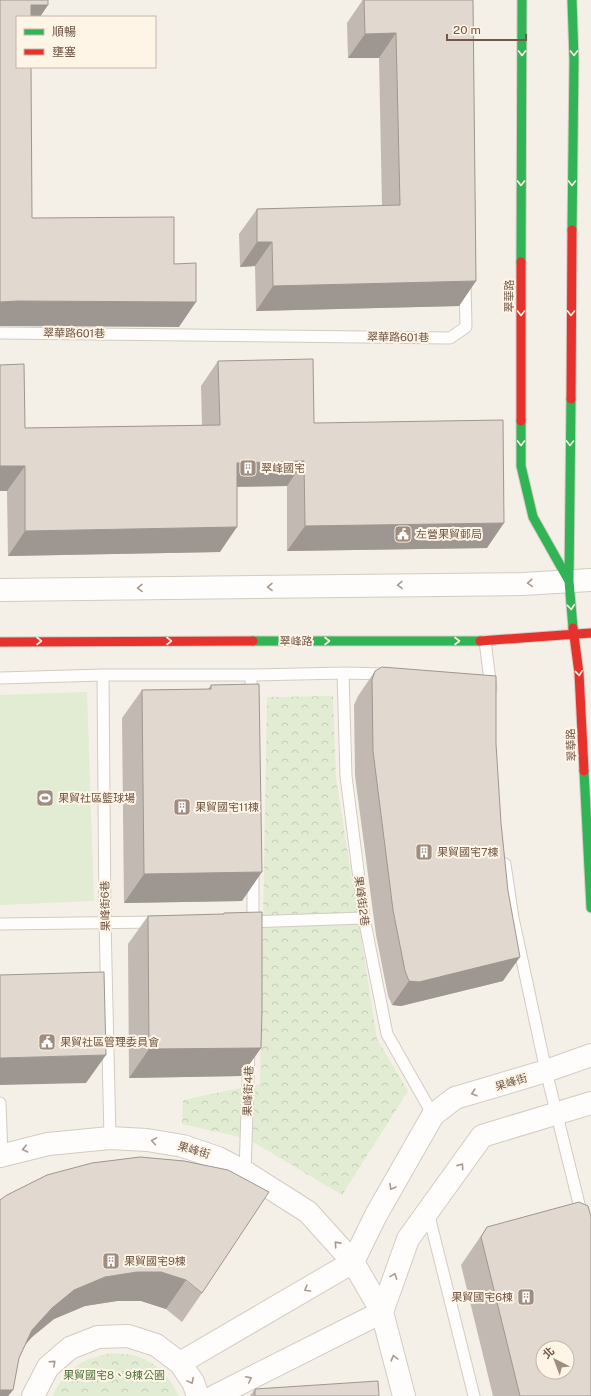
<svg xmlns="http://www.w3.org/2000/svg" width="591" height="1396" font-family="'Public Sans','Noto Sans TC',sans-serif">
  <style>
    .green { fill: #e1ecd2 }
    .park { fill: url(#park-crowns) }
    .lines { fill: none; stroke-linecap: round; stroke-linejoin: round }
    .lane-casing { stroke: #d3cbc2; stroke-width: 13 }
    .street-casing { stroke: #d3cbc2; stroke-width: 24 }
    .fast-casing { stroke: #d6ccc3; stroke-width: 11 }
    .jam-casing { stroke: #d6ccc3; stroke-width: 11 }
    .lane { stroke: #fefdfb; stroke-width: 11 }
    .street { stroke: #fefdfb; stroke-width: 22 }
    .fast { stroke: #30b455; stroke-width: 9 }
    .jam { stroke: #e5322d; stroke-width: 9 }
    .wall { fill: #c2bab2 }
    .shaded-wall { fill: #9e9791 }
    .building { fill: #e1d8cf; stroke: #9e9791; fill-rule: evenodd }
    .oneway { stroke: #fff5e6 }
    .oneway2 { stroke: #a99a90 }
    .labels { text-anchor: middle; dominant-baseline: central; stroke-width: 4; stroke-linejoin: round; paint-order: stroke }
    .street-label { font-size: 11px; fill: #715849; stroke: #fff5e6 }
    .poi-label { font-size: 11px; fill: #715849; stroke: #fff5e6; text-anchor: start }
    .park-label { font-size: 11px; fill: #507741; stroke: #fff5e6 }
  </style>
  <defs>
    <pattern id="park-crowns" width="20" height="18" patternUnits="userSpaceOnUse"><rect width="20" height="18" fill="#e1ecd2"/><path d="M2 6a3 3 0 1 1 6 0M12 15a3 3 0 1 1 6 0" fill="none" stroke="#c4ccb6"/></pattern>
  </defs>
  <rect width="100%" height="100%" fill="#f5f0e7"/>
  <path class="green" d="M87 692 94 901 0 905V695Z"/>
  <path class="park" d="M333 696 336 778 377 1039 408 1091 342 1195 248 1139 182 1124 183 1100 260 1084 267 697Z
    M110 1353C117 1354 126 1354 133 1355 156 1361 169 1376 179 1396H53C58 1381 74 1365 89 1359 96 1357 103 1355 110 1353Z"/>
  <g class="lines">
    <g class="lane-casing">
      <path id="lane" d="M0 333 450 338 466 327 465 281
        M485 641 491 689
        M343 673 346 776 364 918 387 1034 433 1115
        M103 675 105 921 110 1138
        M251 675V697
        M0 678 103 675H251L343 673 387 674
        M505 864 513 918 546 1071 582 1216
        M253 871V927
        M247 922 364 918
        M0 924 157 922
        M0 1103 2 1155
        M245 1172 249 1051
        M428 1212 474 1396"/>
    </g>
    <g class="street-casing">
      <path id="street" d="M0 590 523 584 591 580
        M0 1156 48 1144 110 1138 147 1140 183 1146 218 1158 245 1172 308 1212 353 1262 382 1312 404 1396
        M180 1363 353 1262 376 1215 433 1115 455 1098 546 1071 591 1055
        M33 1396 48 1367 70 1348 98 1337 128 1336 156 1345 180 1363 193 1382 198 1396
        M215 1396 382 1312 408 1239 482 1136 591 1103"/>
    </g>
    <g class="fast-casing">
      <path id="fast" d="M572 0 574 60 572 230
        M521 262 522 0
        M571 399 569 581 573 628
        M521 421V466L533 517 569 581
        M253 641H480
        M584 771 591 908"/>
    </g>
    <g class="jam-casing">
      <path id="jam" d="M571 399 572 230
        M521 421V262
        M573 628 579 673 584 771
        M480 641 591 633
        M0 642 253 641"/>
    </g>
    <use href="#lane" class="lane"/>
    <use href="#street" class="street"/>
    <use href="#fast" class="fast"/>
    <use href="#jam" class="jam"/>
  </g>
  <path class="wall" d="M362 0H473L476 281 459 306 256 311 255 266 240 267 239 234 257 209 382 206 379 58H348L347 23 362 1Z
    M218 361 314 423 487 548 287 551V486L237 487 220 552 8 556 7 491H0V365L25 428 202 425 201 386Z
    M375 671 496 744 503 981 401 1006 392 1005 388 996 376 935 355 776 354 705 358 696Z
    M211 685 242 901 124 903 122 718 142 690 208 689Z
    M224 913 261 1048 241 1076 129 1078 128 944 148 916 223 915Z
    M47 1175 202 1293 182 1322 166 1309 141 1301H117L85 1306 54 1319 32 1337 26 1344 19 1358 13 1390 8 1396H0Z
    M487 1227 591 1396H493L461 1265Z
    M255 1389 379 1396H250Z"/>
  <path class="shaded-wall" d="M31 5H48L40 17H22Z
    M396 33 379 58H348L365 34Z
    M257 242H272L255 266 240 267Z
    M476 281 459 306 256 311 273 286Z
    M17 301 196 302 179 327 0 326V302Z
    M304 461 287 486 219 487 237 463Z
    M0 466H25L7 491H0Z
    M504 523 487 548 287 551 305 526Z
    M237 527 220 552 8 556 25 531Z
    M262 872 242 901 124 903 144 874Z
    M520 957 503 981 401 1006 392 1005 409 981Z
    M261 1048 241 1076 129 1078 149 1049Z
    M106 1055 86 1083 0 1085V1058Z
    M137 1272H161L186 1280 166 1309 141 1301H117L85 1306 54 1319 32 1337 12 1359 32 1330 52 1308 74 1290 105 1277Z
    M0 1390H13L8 1396H0Z"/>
  <path class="building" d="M0 0H48V5H31V17H17V67H31L32 218 174 217V264L196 263V302L17 301 0 302Z
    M364 0H473L476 281 273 286 272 242H257V209L400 205 396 33 365 34Z
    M313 359 314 423 503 420 504 523 305 526 304 461 237 463V527L25 531V466H0V365L24 364 25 428 220 425 218 361Z
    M382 667 496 676V744L501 823 508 891 520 957 419 982 409 981 405 971 393 910 373 751 372 680 375 671Z
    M259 684 262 872 144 874 142 690 211 689V685Z
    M262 912V1010L261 1048 149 1049 148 916 224 914V913Z
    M104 972 106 1055 0 1058V975Z
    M140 1157 184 1161 228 1170 269 1192 202 1293 186 1280 161 1272H137L105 1277 74 1290 52 1308 32 1330 19 1358 13 1390H0V1200L7 1195 47 1175 92 1163Z
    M579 1202 588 1206 591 1217V1396H520L481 1237 487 1227ZM543 1348H567V1372H543Z
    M378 1381 379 1396H255V1389Z"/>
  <defs><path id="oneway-chevron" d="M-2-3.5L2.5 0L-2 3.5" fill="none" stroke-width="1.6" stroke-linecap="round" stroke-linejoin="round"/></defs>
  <g class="oneway">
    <use href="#oneway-chevron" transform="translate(522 53) rotate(90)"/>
    <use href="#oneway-chevron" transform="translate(574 53) rotate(89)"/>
    <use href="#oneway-chevron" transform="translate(521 183) rotate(90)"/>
    <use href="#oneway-chevron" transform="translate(572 183) rotate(91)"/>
    <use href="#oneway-chevron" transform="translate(521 313) rotate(90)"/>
    <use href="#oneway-chevron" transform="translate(571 313) rotate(91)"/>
    <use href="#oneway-chevron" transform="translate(521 443) rotate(90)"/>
    <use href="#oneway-chevron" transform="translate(570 443) rotate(91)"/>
    <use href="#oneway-chevron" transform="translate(571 607) rotate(85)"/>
    <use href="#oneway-chevron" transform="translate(39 641)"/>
    <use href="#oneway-chevron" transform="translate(169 641)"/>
    <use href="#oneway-chevron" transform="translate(327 641)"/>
    <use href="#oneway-chevron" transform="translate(457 641)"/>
    <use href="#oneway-chevron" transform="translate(579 673) rotate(84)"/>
  </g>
  <g class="oneway2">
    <use href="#oneway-chevron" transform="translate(530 583) rotate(176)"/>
    <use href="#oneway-chevron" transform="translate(400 585) rotate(179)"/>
    <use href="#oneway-chevron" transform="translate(270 587) rotate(179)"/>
    <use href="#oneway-chevron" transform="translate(140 588) rotate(179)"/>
    <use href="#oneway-chevron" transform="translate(474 1093) rotate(163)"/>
    <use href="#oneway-chevron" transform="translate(154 1141) rotate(-170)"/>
    <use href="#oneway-chevron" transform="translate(25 1149) rotate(167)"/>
    <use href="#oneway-chevron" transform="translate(461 1166) rotate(-55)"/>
    <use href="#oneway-chevron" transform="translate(392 1187) rotate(120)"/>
    <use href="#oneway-chevron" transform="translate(337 1244) rotate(-132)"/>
    <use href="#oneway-chevron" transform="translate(394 1276) rotate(-70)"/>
    <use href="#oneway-chevron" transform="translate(307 1289) rotate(150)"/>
    <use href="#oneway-chevron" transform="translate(394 1358) rotate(-105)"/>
    <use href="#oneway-chevron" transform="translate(53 1363) rotate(-42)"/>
    <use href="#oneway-chevron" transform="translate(249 1379) rotate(-27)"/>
    <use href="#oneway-chevron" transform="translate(191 1381) rotate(62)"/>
  </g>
  <defs>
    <g id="building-square" transform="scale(0.9)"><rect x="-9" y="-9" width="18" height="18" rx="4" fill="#9f8d80" stroke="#fff5e6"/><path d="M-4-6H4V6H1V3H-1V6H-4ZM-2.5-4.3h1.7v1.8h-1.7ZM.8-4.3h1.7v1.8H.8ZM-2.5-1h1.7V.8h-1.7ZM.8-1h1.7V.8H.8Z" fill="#fff"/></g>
    <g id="civic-square" transform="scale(0.9)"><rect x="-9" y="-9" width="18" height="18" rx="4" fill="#9f8d80" stroke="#fff5e6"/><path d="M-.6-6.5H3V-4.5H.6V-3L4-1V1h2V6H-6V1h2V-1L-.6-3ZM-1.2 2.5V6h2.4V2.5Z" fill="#fff"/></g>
    <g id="stadium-square" transform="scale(0.9)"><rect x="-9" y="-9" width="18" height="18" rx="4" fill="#9f8d80" stroke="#fff5e6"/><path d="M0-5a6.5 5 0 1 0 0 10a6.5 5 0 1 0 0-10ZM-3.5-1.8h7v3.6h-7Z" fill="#fff"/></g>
  </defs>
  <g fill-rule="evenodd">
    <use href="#building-square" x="248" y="468"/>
    <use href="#civic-square" x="403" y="534"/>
    <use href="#stadium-square" x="45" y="798"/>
    <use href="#building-square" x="182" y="807"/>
    <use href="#building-square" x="424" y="852"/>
    <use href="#civic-square" x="47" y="1042"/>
    <use href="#building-square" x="111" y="1261"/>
    <use href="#building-square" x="526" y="1297"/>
  </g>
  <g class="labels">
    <g class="street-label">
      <text transform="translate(509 296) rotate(-90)">翠華路</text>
      <text transform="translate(74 333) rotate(1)">翠華路601巷</text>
      <text transform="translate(398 337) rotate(1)">翠華路601巷</text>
      <text x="296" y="641">翠峰路</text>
      <text transform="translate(571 745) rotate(-93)">翠華路</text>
      <text transform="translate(362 901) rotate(82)">果峰街2巷</text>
      <text transform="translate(105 906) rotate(-91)">果峰街6巷</text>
      <text transform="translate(511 1082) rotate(-17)">果峰街</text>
      <text transform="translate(248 1091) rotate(-88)">果峰街4巷</text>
      <text transform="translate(194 1150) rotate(16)">果峰街</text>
    </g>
    <g class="poi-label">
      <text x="261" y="468">翠峰國宅</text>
      <text x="416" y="534">左營果貿郵局</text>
      <text x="58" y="798">果貿社區籃球場</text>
      <text x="195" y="807">果貿國宅11棟</text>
      <text x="437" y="852">果貿國宅7棟</text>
      <text x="60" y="1042">果貿社區管理委員會</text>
      <text x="124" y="1261">果貿國宅9棟</text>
      <text x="513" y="1297" text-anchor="end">果貿國宅6棟</text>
    </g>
    <g class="park-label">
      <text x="114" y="1375">果貿國宅8、9棟公園</text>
    </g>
  </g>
  <rect x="16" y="16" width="140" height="52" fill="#fff5e6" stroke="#c6b6a7"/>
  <rect x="24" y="29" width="20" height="6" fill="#30b455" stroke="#c6b6a7"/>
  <text x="52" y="36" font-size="12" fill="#715849">順暢</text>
  <rect x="24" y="49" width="20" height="6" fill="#e5322d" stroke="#c6b6a7"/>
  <text x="52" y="56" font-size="12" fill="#715849">壅塞</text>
  <g transform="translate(555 1360) rotate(318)"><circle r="19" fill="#fff5e6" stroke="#c6b6a7"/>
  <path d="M0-3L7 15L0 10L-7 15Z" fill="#9f8d80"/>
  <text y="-6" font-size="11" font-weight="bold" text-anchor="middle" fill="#715849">北</text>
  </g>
  <path d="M447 34v6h79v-6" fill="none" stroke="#715849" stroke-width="2"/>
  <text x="453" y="34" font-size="12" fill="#715849" stroke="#fff5e6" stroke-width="3" paint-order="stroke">20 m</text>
</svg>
